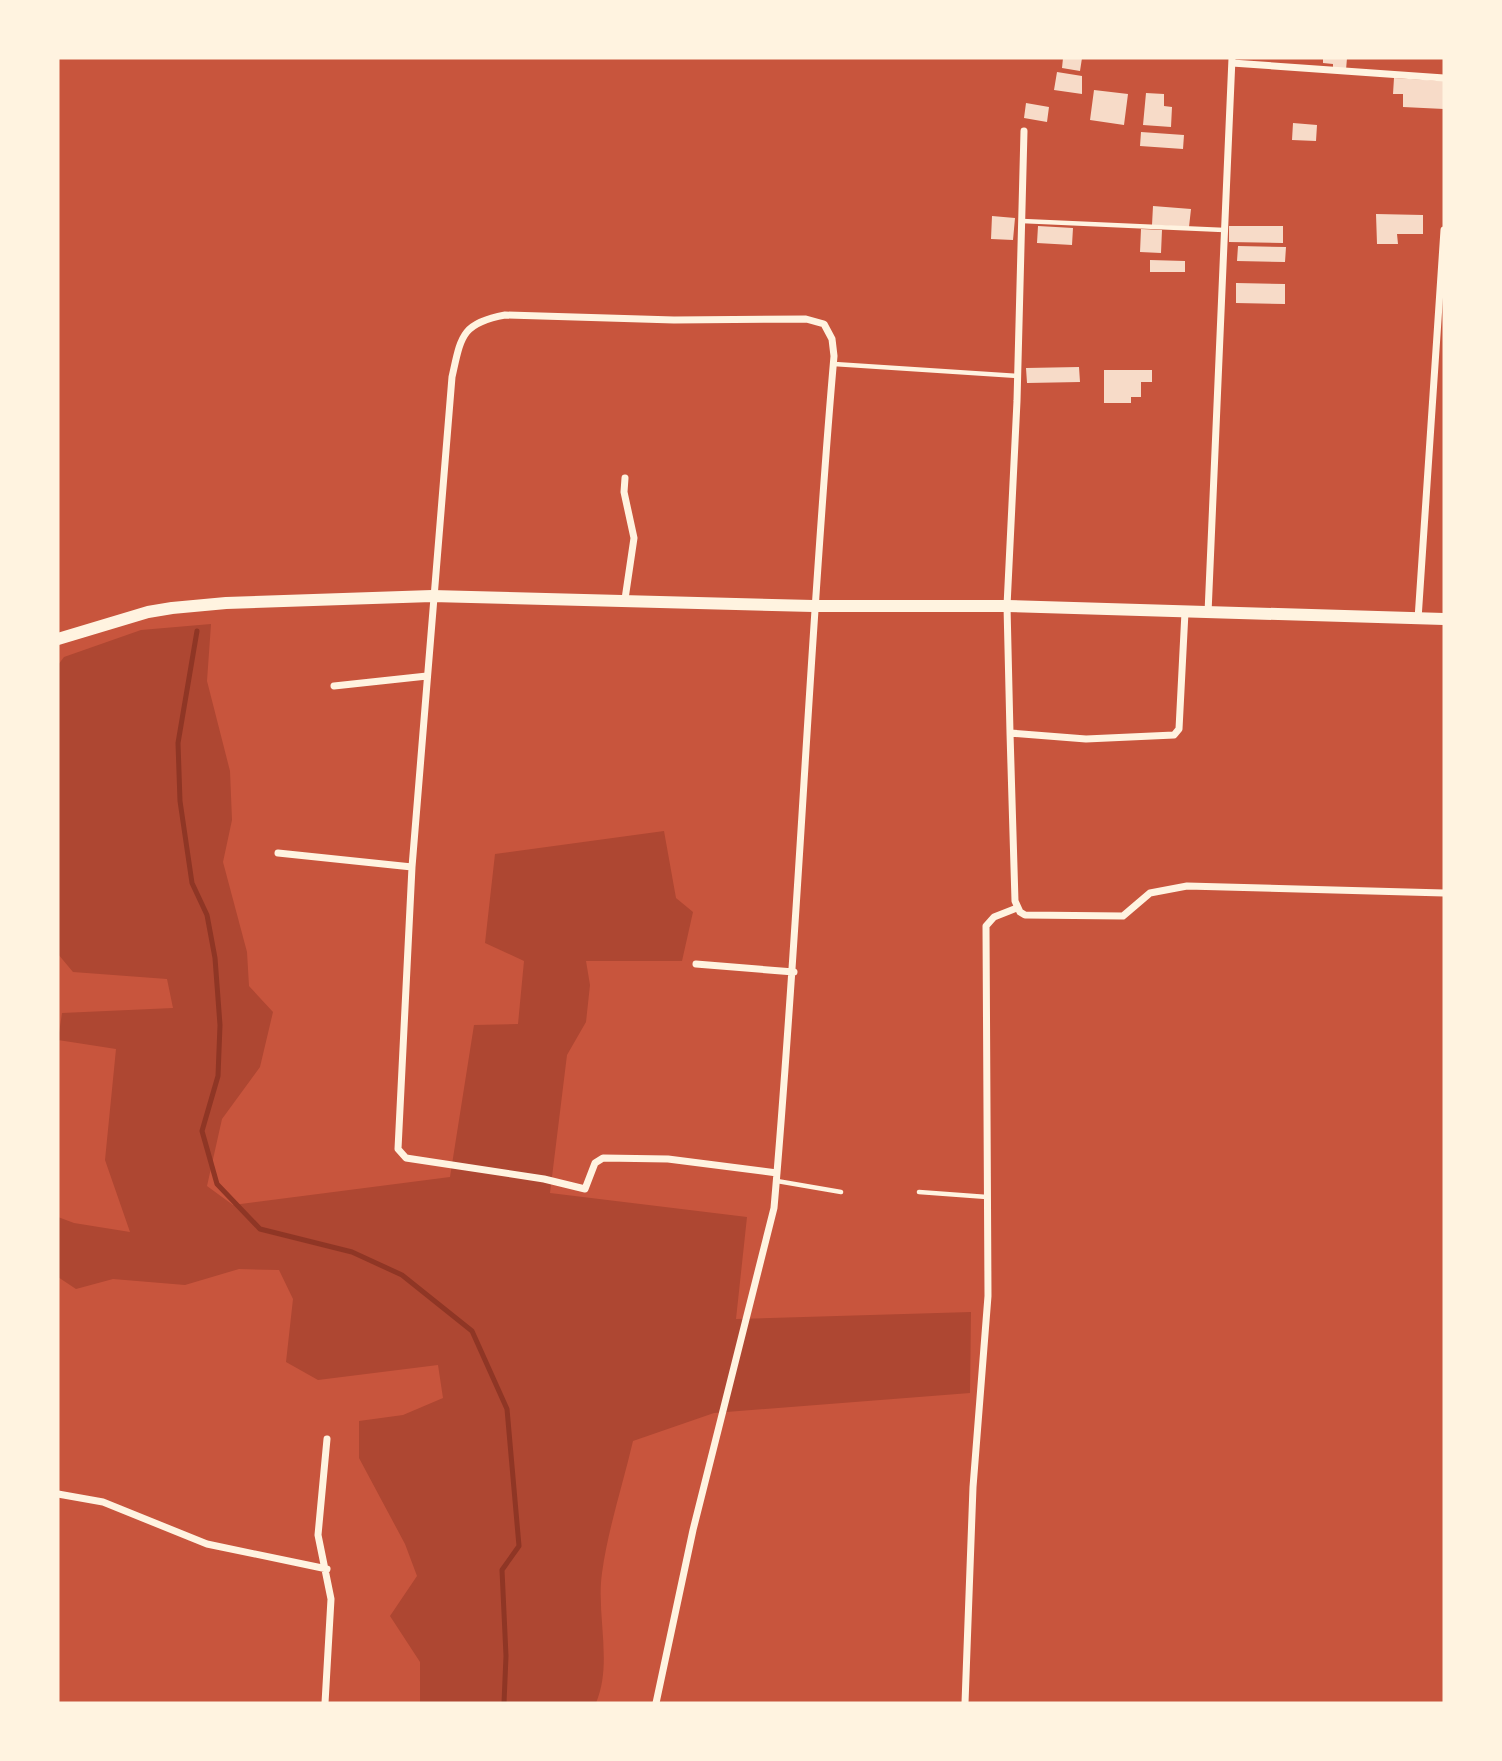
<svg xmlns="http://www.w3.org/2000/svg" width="1502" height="1761" font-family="'Roboto Condensed',sans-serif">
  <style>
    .green { fill: #ae4732 }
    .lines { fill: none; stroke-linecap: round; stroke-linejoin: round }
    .stream { stroke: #8f3625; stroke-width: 5 }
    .building { fill: #f7dbc8 }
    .service { stroke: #fff3e0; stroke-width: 4.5 }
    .minor { stroke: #fff3e0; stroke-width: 7 }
    .secondary { stroke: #fff3e0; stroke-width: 12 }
  </style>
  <rect width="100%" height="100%" fill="#c8553d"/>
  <path class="green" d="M211 624 207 681 230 771 232 820 223 862 247 952 249 986 273 1012 260 1067 222 1119 207 1186 233 1205 450 1177 474 1025 518 1024 524 961 485 943 495 854 664 831 676 898 693 912 682 961H586L590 985 586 1022 567 1055 550 1193 747 1217 736 1319 971 1312 970 1393 714 1413 633 1441C623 1484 608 1529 602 1573 596 1615 613 1663 596 1703H420V1662L390 1616 417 1576 405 1544 359 1458V1421L403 1415 443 1398 438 1365 318 1380 286 1362 293 1299 279 1270 239 1269 185 1285 113 1279 76 1289 58 1277V1217L74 1223 130 1232 105 1160 116 1049 58 1040 62 1013 173 1008 167 979 73 972 58 954V665L64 657 141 630Z"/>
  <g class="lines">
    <path class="stream" d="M197 631 178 743 180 801 192 883 207 915 215 958 220 1025 218 1076 202 1131 217 1184 260 1229 352 1252 402 1275 472 1331 507 1409 519 1546 502 1570 506 1656 504 1703"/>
  </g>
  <path class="building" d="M1063 58H1082L1080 71 1062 68Z
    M1323 58H1347L1346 70 1333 69V64L1323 63Z
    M1057 72 1082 76V94L1054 90Z
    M1394 78 1444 81V109L1403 107V94H1393Z
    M1094 90 1128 94 1124 125 1090 120Z
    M1146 93 1164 94V106L1172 107 1171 127 1143 125Z
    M1026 103 1049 107 1047 122 1024 118Z
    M1293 123 1317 125 1316 141 1292 140Z
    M1141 132 1184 135 1183 149 1140 146Z
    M1153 206 1191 209 1189 227 1152 225Z
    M1376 214 1423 215V234H1397L1398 244H1377Z
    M992 216 1015 218 1013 240 991 239Z
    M1038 226 1073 228 1072 245 1037 243Z
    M1229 226H1283V243L1229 242Z
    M1141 229 1162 230 1161 253 1140 252Z
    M1238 246 1286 247 1285 262 1237 261Z
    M1150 260 1185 261V272H1150Z
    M1236 283 1285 284V304L1236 303Z
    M1079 367 1080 382 1027 383 1026 368Z
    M1104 370H1152V382H1141V397H1131V403H1104Z"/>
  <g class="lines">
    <path class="service" d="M1022 221 1224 230
      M834 364 1018 376
      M777 1181 841 1192
      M919 1192 987 1197"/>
    <path class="minor" d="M1232 63 1444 78
      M1024 131 1017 401 1007 606 1010 733 1086 739 1174 735 1179 729 1185 612
      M625 599 634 538 624 492 625 478
      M1208 613 1232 58
      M1418 619 1444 230
      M334 686 427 676
      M1010 733 1015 901 1020 912 1025 915 1123 916 1150 893 1187 886 1444 893
      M278 853 412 867
      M696 964 794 972
      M58 1494 103 1502 207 1544 327 1569
      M325 1703 331 1599 318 1535 327 1439
      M656 1703 693 1530 774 1208C799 924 809 640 834 356L832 339 824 324 806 319 674 320 505 315C461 323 461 337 452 377L412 867 398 1149 406 1158 544 1179 585 1189 595 1163 603 1158 668 1159 777 1173
      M965 1703 973 1487 988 1296 986 926 994 917 1017 908"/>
    <path class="secondary" d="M58 639 148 612 172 608 226 603 432 596 813 606H1007L1444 619"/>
  </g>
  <rect width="1502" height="1761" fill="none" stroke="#fff3e0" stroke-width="119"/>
</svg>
